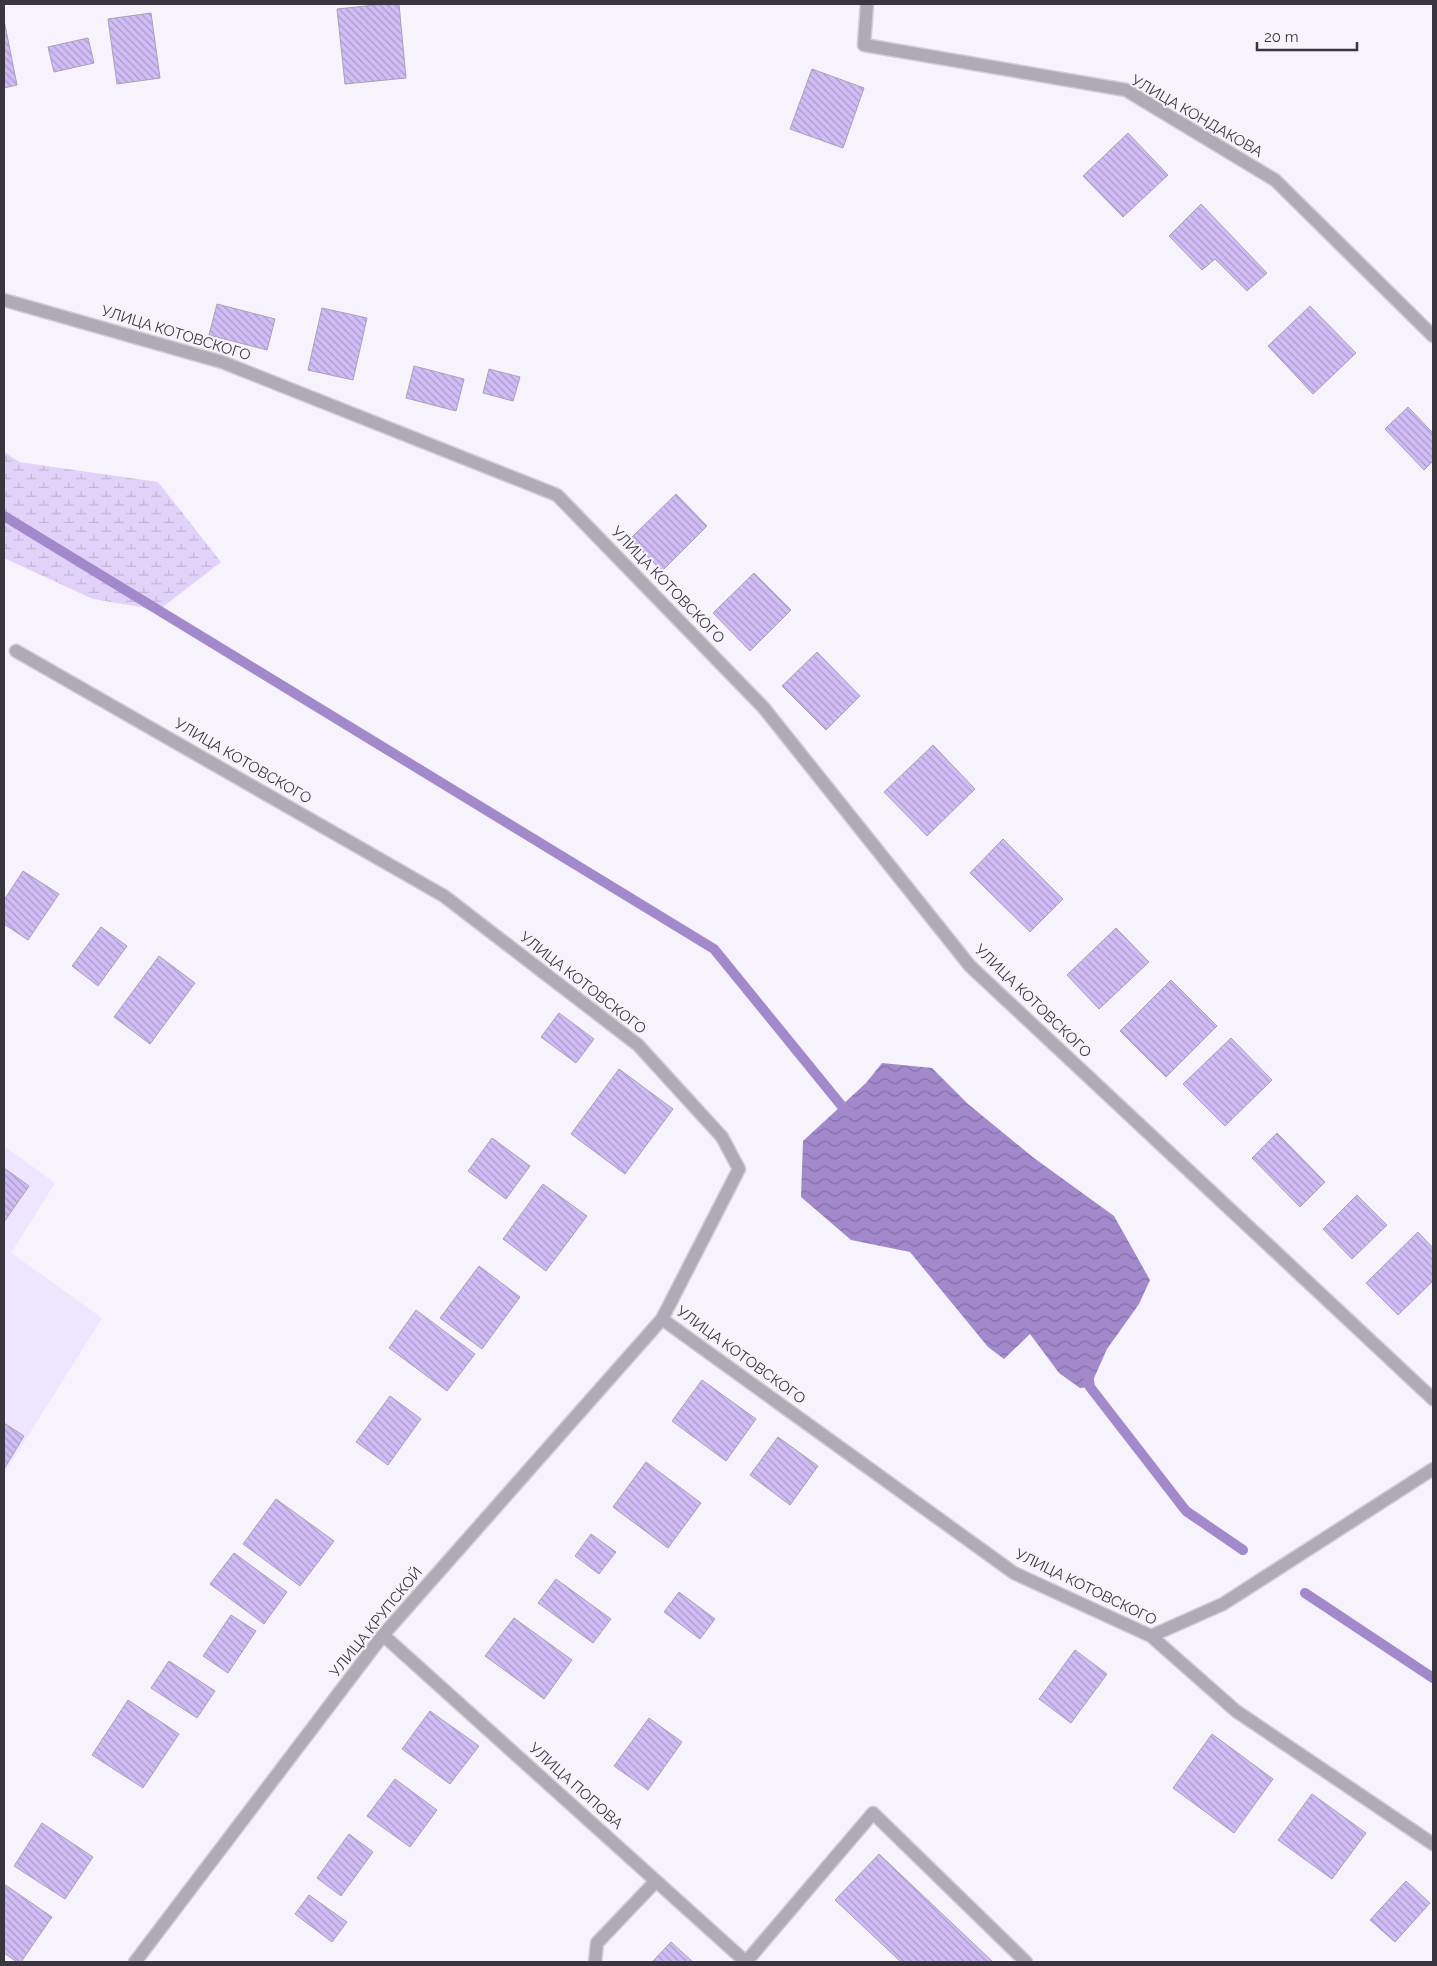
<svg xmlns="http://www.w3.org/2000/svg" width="1437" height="1966" font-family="Raleway,sans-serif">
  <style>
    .built { fill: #eee5fe }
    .wetland { fill: url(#wetland-marsh) }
    .water { fill: url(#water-waves) }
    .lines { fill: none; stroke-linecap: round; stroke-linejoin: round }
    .stream { stroke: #a289cc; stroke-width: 10 }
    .building { fill: url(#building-back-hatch); stroke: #a9a1b7 }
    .lane-casing { stroke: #d0cdd6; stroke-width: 15 }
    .street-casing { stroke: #d0cdd6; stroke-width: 15 }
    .lane { stroke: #afabb6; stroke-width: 12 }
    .street { stroke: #afabb6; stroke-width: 12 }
    .labels { text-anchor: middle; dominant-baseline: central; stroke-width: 4; stroke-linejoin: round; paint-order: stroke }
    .street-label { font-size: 15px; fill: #39363f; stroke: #f6f3fc }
  </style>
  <defs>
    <pattern id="wetland-marsh" width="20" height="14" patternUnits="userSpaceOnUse" patternTransform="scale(1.25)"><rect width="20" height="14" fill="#e0d2f9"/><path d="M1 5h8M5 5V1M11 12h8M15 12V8" fill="none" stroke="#c1b5d6"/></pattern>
    <pattern id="water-waves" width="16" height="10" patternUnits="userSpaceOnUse" patternTransform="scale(1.25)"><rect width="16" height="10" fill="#a289cc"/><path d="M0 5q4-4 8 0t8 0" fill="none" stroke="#8571a7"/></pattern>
    <pattern id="building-back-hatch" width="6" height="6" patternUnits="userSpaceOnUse" patternTransform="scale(1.25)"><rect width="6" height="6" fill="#d1bdf6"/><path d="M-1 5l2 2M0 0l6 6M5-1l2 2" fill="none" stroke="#ab9ac9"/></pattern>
  </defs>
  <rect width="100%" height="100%" fill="#f6f3fc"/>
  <path class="built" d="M4 1146 55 1183 11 1253 102 1318 4 1474Z"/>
  <path class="wetland" d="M4 452 19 462 158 482 221 562 159 610 93 599 4 558Z"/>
  <path class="water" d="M882 1063 932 1068 968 1104 1034 1158 1114 1216 1150 1280 1139 1304 1107 1349 1090 1387 1080 1388 1059 1373 1030 1334 1004 1359 988 1347 910 1252 851 1240 801 1197 803 1141 866 1083Z"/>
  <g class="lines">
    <path class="stream" d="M4 516 714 949 841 1105 851 1113
      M1088 1374 1090 1387 1186 1511 1243 1550
      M1305 1593 1433 1678"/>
  </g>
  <path class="building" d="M385 4H399L406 78 345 84 337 9Z
    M151 13 160 78 117 84 108 19Z
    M4 20 17 85 4 88Z
    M88 38 94 63 54 72 48 47Z
    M812 69 864 88 843 148 790 129Z
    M1128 133 1168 175 1123 217 1083 176Z
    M1201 204 1267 273 1247 291 1215 259 1202 270 1169 236Z
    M217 304 275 319 267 350 209 335Z
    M1310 306 1356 353 1313 394 1268 346Z
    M322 308 367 318 353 380 308 370Z
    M414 366 464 379 456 411 406 398Z
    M489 369 520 377 513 401 483 393Z
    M1408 407 1433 433V461L1424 470 1385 429Z
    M676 494 707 526 662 571 630 539Z
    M754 573 791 610 750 651 713 613Z
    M817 652 860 696 826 730 782 686Z
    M933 745 975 789 927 836 884 792Z
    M1003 839 1063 899 1030 932 970 873Z
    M23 871 59 894 28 940 4 924V900Z
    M101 927 127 946 98 986 72 966Z
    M1116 928 1149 962 1099 1009 1067 975Z
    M159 956 195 983 150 1044 114 1017Z
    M1171 980 1217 1026 1166 1077 1120 1031Z
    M559 1013 594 1039 576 1063 541 1037Z
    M1231 1038 1272 1080 1225 1126 1183 1084Z
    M619 1069 673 1109 625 1174 571 1134Z
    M1277 1133 1325 1182 1300 1207 1252 1158Z
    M492 1138 530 1166 506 1199 468 1171Z
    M4 1168 29 1186 4 1222Z
    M543 1184 587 1216 546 1271 503 1239Z
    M1357 1195 1387 1225 1352 1259 1323 1229Z
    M1418 1232 1433 1248V1281L1398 1315 1366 1283Z
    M479 1266 520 1297 482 1349 440 1318Z
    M416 1310 475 1354 447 1391 389 1348Z
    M702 1380 756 1419 726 1461 672 1421Z
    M390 1396 421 1419 388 1465 356 1442Z
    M4 1423 24 1436 4 1469Z
    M778 1437 818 1466 790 1505 750 1475Z
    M646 1462 701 1503 668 1548 613 1507Z
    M276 1499 334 1541 300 1586 243 1544Z
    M591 1534 616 1552 599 1574 575 1556Z
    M234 1553 287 1592 264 1624 210 1584Z
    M556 1579 611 1619 593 1643 538 1603Z
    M679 1592 715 1619 700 1639 664 1612Z
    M231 1615 256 1631 228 1673 203 1656Z
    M514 1618 572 1660 544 1699 485 1656Z
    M1075 1650 1107 1674 1071 1723 1039 1699Z
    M169 1661 215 1691 197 1718 151 1688Z
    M128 1700 179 1734 143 1788 92 1755Z
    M430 1711 479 1746 450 1784 402 1749Z
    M649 1718 682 1742 648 1790 614 1766Z
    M1212 1734 1273 1779 1234 1833 1173 1788Z
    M395 1779 437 1810 410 1847 367 1816Z
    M1312 1794 1366 1833 1332 1879 1278 1840Z
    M42 1823 93 1857 65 1899 14 1866Z
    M349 1834 373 1852 341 1896 317 1878Z
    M879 1854 993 1962H901L835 1900Z
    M1406 1881 1430 1903 1395 1942 1370 1920Z
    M4 1884 52 1917 21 1962H17L4 1953Z
    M309 1895 347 1922 332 1942 295 1914Z
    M671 1942 693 1962H652Z"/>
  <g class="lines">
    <g class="lane-casing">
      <path id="lane" d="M595 1962 597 1943 656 1881
        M746 1962 873 1813 1026 1962"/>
    </g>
    <g class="street-casing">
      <path id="street" d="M867 4 864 45 1126 90 1275 180 1433 336
        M4 300 222 362 557 495 763 707 970 966 1433 1399
        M16 651 444 896 638 1045 722 1137 739 1169 662 1319 1014 1573 1151 1636 1236 1711 1433 1844
        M383 1635 746 1962
        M1151 1636 1223 1604 1433 1469
        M135 1962 383 1635 662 1319"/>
    </g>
    <use href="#lane" class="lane"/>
    <use href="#street" class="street"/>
  </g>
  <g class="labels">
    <g class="street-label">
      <text transform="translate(1197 116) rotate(30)">УЛИЦА КОНДАКОВА</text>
      <text transform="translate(176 333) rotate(17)">УЛИЦА КОТОВСКОГО</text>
      <text transform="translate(668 585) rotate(46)">УЛИЦА КОТОВСКОГО</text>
      <text transform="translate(243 761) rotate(30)">УЛИЦА КОТОВСКОГО</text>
      <text transform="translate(583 983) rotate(38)">УЛИЦА КОТОВСКОГО</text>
      <text transform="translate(1033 1001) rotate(44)">УЛИЦА КОТОВСКОГО</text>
      <text transform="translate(741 1355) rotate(36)">УЛИЦА КОТОВСКОГО</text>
      <text transform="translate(1086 1587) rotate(26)">УЛИЦА КОТОВСКОГО</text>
      <text transform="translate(376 1622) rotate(-51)">УЛИЦА КРУПСКОЙ</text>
      <text transform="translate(576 1786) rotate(42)">УЛИЦА ПОПОВА</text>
    </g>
  </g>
  <rect width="1437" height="1966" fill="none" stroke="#39363f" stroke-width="10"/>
  <path d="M1257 42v8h100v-8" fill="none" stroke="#39363f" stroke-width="2.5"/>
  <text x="1264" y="42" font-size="15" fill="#39363f" stroke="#f6f3fc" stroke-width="4" paint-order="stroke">20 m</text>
</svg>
